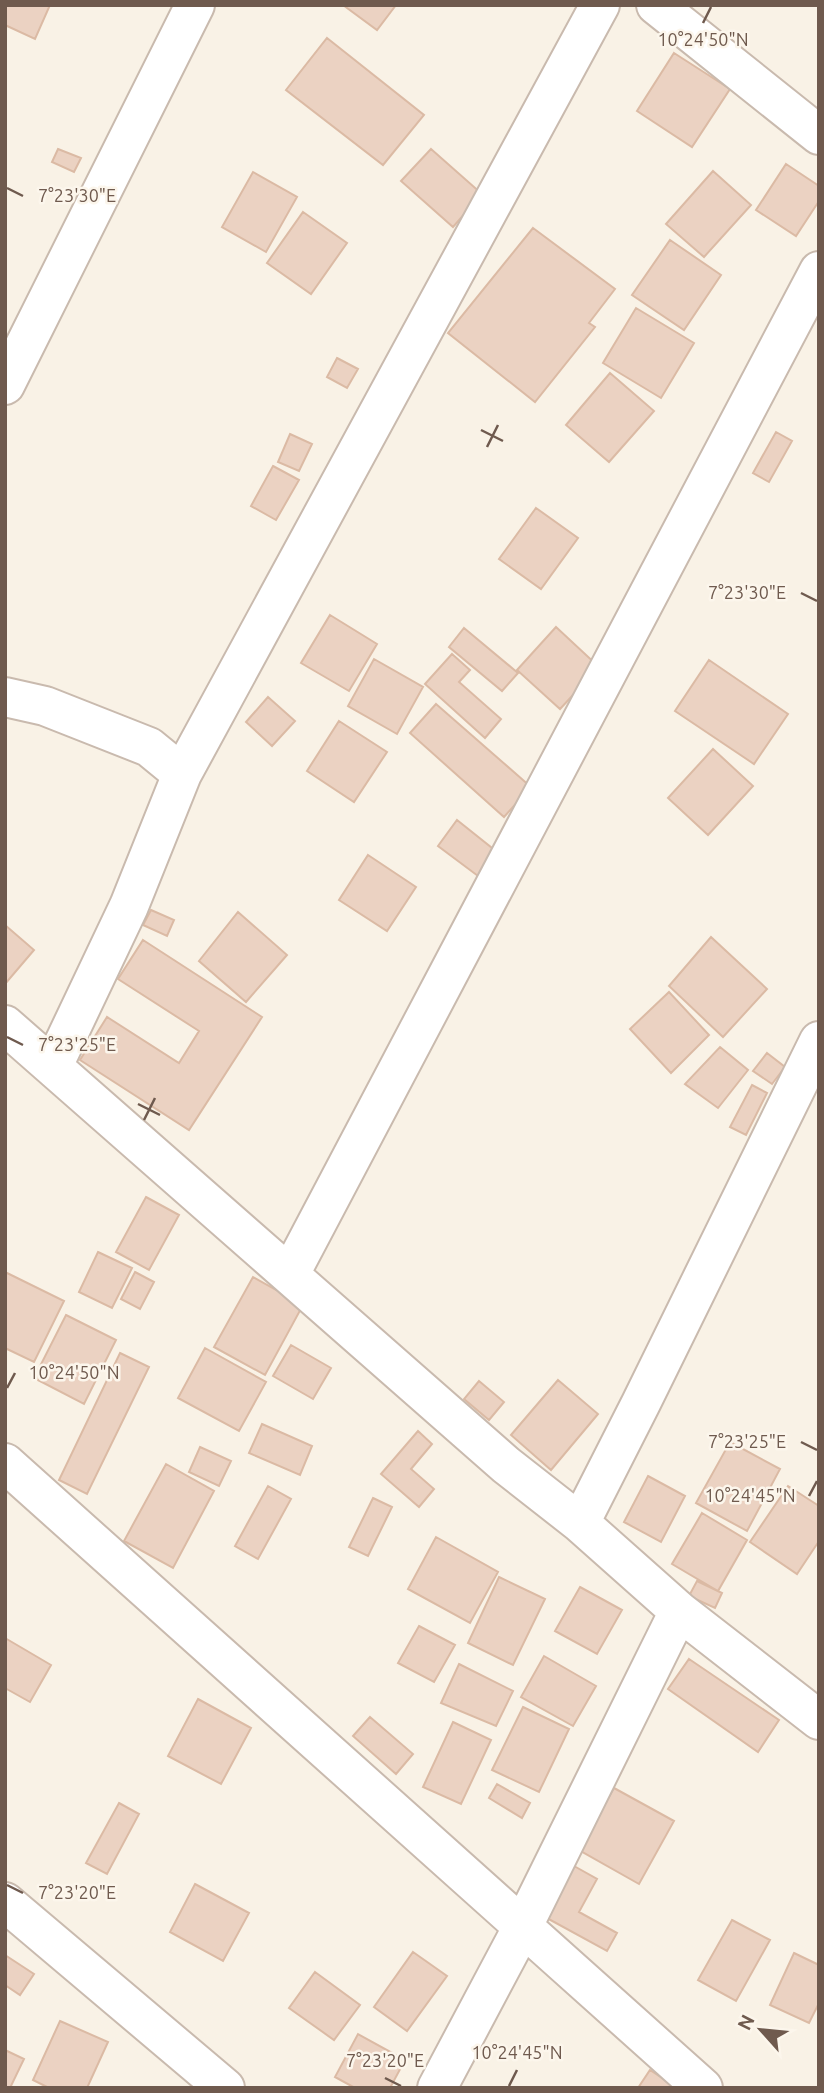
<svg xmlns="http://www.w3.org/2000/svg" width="824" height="2093" font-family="Ubuntu,sans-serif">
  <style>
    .building { fill: #ebd2c2; stroke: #dbbaa4; stroke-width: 2 }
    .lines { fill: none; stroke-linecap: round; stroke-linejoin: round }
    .minor-casing { stroke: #c9baae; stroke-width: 42 }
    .minor { stroke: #fff; stroke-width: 38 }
    .ticks { fill: none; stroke: #6f5a4e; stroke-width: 2.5 }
    .ticks-label { font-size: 18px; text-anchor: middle; fill: #6f5a4e; stroke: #fcf6ec; stroke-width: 5; stroke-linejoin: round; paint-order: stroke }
  </style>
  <rect width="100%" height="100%" fill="#f9f2e6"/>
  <path class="building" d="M5 5H50L35 39 5 25Z
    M343 5H396L377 30Z
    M327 38 424 115 383 165 286 90Z
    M674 53 730 89 692 147 637 111Z
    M58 149 81 158 74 172 52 162Z
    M431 149 482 194 453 227 401 181Z
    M786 164 819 186V201L796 236 756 210Z
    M713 171 751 205 704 257 666 224Z
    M253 172 297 197 266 252 222 227Z
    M303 212 347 243 311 294 267 263Z
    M533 228 615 289 589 323 595 327 535 402 448 333Z
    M670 240 721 275 684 330 632 295Z
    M636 308 694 343 661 398 603 363Z
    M337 358 358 369 347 388 327 377Z
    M610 373 654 411 609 462 566 425Z
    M776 432 792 441 769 482 753 473Z
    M290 434 312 444 299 471 278 462Z
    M273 466 299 480 276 520 251 506Z
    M536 508 578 538 541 589 499 559Z
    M330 615 377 644 349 691 301 663Z
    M556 627 599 667 560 709 517 670Z
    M464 628 518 673 502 691 449 647Z
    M452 654 470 670 459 682 501 719 485 738 425 684Z
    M374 659 423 687 397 734 348 706Z
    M709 660 788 714 754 764 675 711Z
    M268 697 295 721 272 746 246 722Z
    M436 704 531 787 504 817 410 733Z
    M339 721 387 752 354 802 307 771Z
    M713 749 753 786 708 835 668 798Z
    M457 820 502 856 482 879 438 846Z
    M368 855 416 887 387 931 339 900Z
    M151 910 174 920 167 936 143 925Z
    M238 912 287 955 246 1002 199 961Z
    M5 925 34 950 5 984Z
    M711 937 767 989 723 1037 669 986Z
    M143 940 262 1017 189 1130 80 1060 107 1017 179 1063 199 1031 118 979Z
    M669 992 709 1035 671 1073 630 1029Z
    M720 1047 748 1070 718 1108 685 1084Z
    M767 1053 785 1067 772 1084 753 1071Z
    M752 1085 767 1093 746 1135 730 1127Z
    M146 1197 179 1215 149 1270 116 1252Z
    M98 1252 132 1268 112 1308 79 1292Z
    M5 1272 64 1301 34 1362 5 1348Z
    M135 1272 154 1282 140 1309 121 1299Z
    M253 1277 303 1305 265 1375 214 1347Z
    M66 1315 116 1340 84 1404 34 1378Z
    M291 1345 331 1368 313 1399 273 1376Z
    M205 1348 266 1382 239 1431 178 1398Z
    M120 1353 149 1367 87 1494 59 1480Z
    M558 1380 598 1414 551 1470 511 1435Z
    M479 1381 504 1402 489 1420 464 1399Z
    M262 1424 312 1446 300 1475 249 1453Z
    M418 1431 432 1444 411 1469 434 1489 419 1507 381 1474Z
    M730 1442 780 1469 747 1531 696 1503Z
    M200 1447 231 1461 219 1486 189 1472Z
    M166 1464 214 1491 173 1568 124 1541Z
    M648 1476 685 1496 661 1542 624 1522Z
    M268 1486 291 1499 258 1559 235 1546Z
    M788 1486 819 1506V1541L797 1574 750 1542Z
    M373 1498 392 1507 368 1556 349 1547Z
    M702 1513 747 1540 718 1591 672 1564Z
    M436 1537 498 1572 470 1623 408 1589Z
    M499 1577 545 1599 513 1665 468 1643Z
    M697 1581 722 1593 715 1608 689 1596Z
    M580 1587 622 1610 597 1654 555 1631Z
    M419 1626 455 1645 434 1682 398 1663Z
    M5 1638 51 1665 30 1702 5 1688Z
    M544 1656 596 1686 573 1726 521 1697Z
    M689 1659 779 1720 758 1752 668 1689Z
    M459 1664 513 1691 496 1726 441 1703Z
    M198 1699 251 1728 221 1784 168 1756Z
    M523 1707 569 1729 539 1792 492 1770Z
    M370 1717 413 1754 396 1774 353 1736Z
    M453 1722 491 1740 461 1804 423 1787Z
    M497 1784 530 1803 522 1818 489 1798Z
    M614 1788 674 1821 639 1884 579 1850Z
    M119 1803 139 1814 107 1874 86 1863Z
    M574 1866 597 1879 579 1912 617 1933 607 1951 545 1917Z
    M195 1884 249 1913 223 1961 170 1932Z
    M732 1920 770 1940 736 2001 698 1980Z
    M413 1952 447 1976 407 2031 374 2007Z
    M794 1953 819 1965V2003L809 2023 770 2005Z
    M5 1955 34 1974 20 1995 5 1985Z
    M315 1972 360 2005 334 2040 289 2008Z
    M60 2021 108 2042 87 2088H49L33 2080Z
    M358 2034 405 2060 390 2088H355L335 2077Z
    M5 2050 24 2059 10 2088H5Z
    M650 2070 677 2088H638Z"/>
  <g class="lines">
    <g class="minor-casing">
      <path id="minor" d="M656 5 819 135
        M5 385 195 5
        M5 697 45 706 149 747 182 774 129 906 53 1066
        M182 774 600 5
        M5 1025 506 1465 580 1523 679 1611 819 1720
        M290 1274 819 271
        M5 1463 703 2088
        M580 1523 641 1403 819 1041
        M5 1902 225 2088
        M437 2088 522 1928 679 1611"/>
    </g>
    <use href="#minor" class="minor"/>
  </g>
  <path class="ticks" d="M703 23 711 7M7 188 23 196M481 430 503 441M487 447 498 425M801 593 817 601M7 1037 23 1045M138 1104 160 1115M144 1120 155 1098M7 1388 15 1373M801 1442 817 1450M809 1496 817 1481M7 1885 23 1893M385 2078 401 2086M509 2086 517 2070"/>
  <g class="ticks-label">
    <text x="703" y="46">10°24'50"N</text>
    <text x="77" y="202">7°23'30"E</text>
    <text x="747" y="599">7°23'30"E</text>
    <text x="77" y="1051">7°23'25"E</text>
    <text x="74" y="1379">10°24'50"N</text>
    <text x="747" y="1448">7°23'25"E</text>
    <text x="750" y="1502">10°24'45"N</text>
    <text x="77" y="1899">7°23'20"E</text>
    <text x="517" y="2059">10°24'45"N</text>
    <text x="385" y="2067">7°23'20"E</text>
  </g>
  <rect width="824" height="2093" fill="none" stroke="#6f5a4e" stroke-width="14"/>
  <g transform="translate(761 2030) rotate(297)" stroke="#fcf6ec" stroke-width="5" paint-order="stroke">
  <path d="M0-5L12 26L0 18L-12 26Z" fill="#6f5a4e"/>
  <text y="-10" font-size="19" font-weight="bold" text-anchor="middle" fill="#6f5a4e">N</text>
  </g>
</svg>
